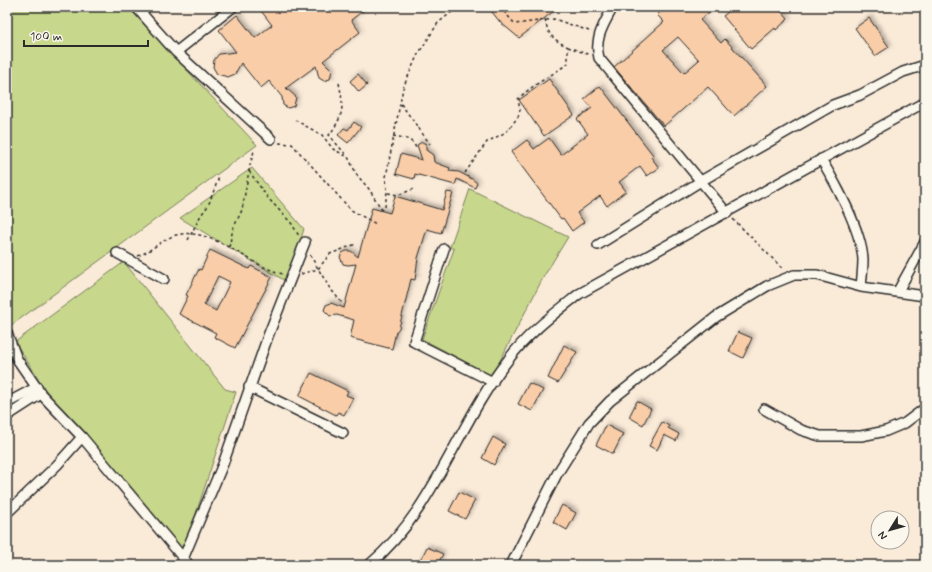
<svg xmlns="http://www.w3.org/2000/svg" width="932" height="572" font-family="Mynerve,sans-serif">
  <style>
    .built { fill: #faead8; fill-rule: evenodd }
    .green { fill: #c7d78c; stroke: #79815c }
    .building { fill: #f9cda8; stroke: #2b2b2b; fill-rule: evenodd; filter: url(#shadow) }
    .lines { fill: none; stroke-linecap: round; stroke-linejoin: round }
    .minor-casing { stroke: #2b2b2b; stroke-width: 12 }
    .path { stroke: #2b2b2b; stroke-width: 1.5; stroke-dasharray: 3 3; stroke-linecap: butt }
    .minor { stroke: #fbf7ec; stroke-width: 9 }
  </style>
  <defs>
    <filter id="shadow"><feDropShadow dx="2.5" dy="-2.5" stdDeviation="2" flood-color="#0004"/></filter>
  </defs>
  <rect width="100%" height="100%" fill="#fbf7ec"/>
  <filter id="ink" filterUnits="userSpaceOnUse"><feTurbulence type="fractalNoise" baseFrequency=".025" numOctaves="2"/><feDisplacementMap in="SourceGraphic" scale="8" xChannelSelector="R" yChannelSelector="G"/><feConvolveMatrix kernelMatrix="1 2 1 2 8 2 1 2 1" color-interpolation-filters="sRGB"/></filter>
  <g filter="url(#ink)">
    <path class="built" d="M7 7H925V565H7ZM878 518H902V542H878Z"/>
    <path class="green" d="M7 7H128L257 145 9 327 7 316Z
      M252 168 304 229 287 282 180 218Z
      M470 189 568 237 544 276 492 376 422 339 454 249 450 247Z
      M124 262 225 389 236 392 183 553 47 392 15 342Z"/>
    <path class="building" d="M258 7H368L351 20 360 32 323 61 332 70 330 79 324 81 319 78 316 66 286 88 296 97 294 106 288 108 283 105 282 97 269 81 261 88 241 63 235 74 228 77 217 74 213 67 214 60 219 54 236 52 219 30 237 15 255 38 272 25Z
      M488 7H559L519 38 500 22Z
      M666 7H715L700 20 721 43 725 39 767 86 734 116 708 87 664 126 614 67 664 22 657 15ZM678 37 699 60 684 73 663 50Z
      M734 7H777L788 19 776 30 775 28 751 49 723 16Z
      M869 18 889 47 875 56 855 28Z
      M358 74 367 85 359 92 350 81Z
      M549 79 574 115 544 136 519 100Z
      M600 86 653 155 651 157 659 168 647 176 640 166 619 182 626 191 607 206 600 196 577 213 584 222 572 231 563 218 561 219 511 152 527 140 534 149 549 138 561 155 588 134 577 119 592 108 584 99Z
      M354 122 361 127 348 143 338 135 344 128 348 130Z
      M422 142 426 144V150L433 155 434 162 450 168 449 171 459 172 472 179 477 183 475 188 457 179 455 185 415 174 414 179 396 174 401 154 422 160 417 145Z
      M447 192 453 193 442 230 441 233 427 229 418 258 415 280 411 279 399 328 396 332 392 349 350 338 354 320 337 315 330 316 324 310 326 305 331 303 344 308 356 264 348 265 343 264 340 257 342 253 346 251H351L358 257 372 208 390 213 395 196 442 210Z
      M210 250 249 269 251 266 272 277 235 348 214 337 216 333 179 314 188 296 186 295 199 269 201 270ZM218 276 230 282 216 311 204 305Z
      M738 332 752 338 743 358 729 351Z
      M564 345 577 352 558 383 548 378Z
      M311 373 348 391 346 395 353 398 344 415 338 412 336 415 299 396Z
      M529 383 543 390 532 411 518 404Z
      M637 401 651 409 643 425 629 417Z
      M662 422 669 426 668 428 679 434 676 441 664 435 657 450 649 446Z
      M606 425 623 434 613 454 596 445Z
      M493 437 505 444 494 465 482 458Z
      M459 492 475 500 465 519 449 511Z
      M562 505 576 513 567 530 553 522Z
      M427 547 443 554 437 565H418Z"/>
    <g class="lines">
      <g class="minor-casing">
        <path id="minor" d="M136 7 176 52 271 139
          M613 7C604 24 594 38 599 58L727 213
          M176 52 233 7
          M821 159C836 184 861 230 863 259 863 268 862 277 861 287
          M598 245 701 181 833 105 860 95 903 72 925 65
          M444 249 414 342 493 382
          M117 253 164 279
          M898 291 925 242
          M7 333 17 359 41 394 82 437 189 565
          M249 387 343 433
          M7 403 37 387
          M764 409 801 430 820 436H861L886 431 905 423 925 408
          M7 416 41 394
          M7 513 57 465 82 437
          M183 559 223 464 268 336 305 242
          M369 565C435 510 456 426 508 360 527 334 554 314 579 294L925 102
          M511 565 557 474 589 423 610 401 716 317 767 286 794 275H817L861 287 925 296"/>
      </g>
      <path class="path" d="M500 7 515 24 554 19 592 32
        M568 47 590 55
        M339 83C344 107 344 116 329 135L347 156
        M401 104 430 144
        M295 120 322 135 333 149 348 157 357 175 369 189 382 210
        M393 136C403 138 412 138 416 148
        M279 143 292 144 351 210 376 224
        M249 171 268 198 292 224 299 236
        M465 173 487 142 506 132 518 117 520 110 518 99C533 84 552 76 568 63V47C553 39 548 36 545 19
        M388 193 398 195 414 189
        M385 207 387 192 386 177 403 88 417 56 438 23 458 7
        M733 219 784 270
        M188 240 201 215 208 206 219 177
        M229 247 233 229 242 210 250 165 254 151
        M310 255 329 287 342 303
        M138 256C151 251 161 241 173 236 210 223 249 267 284 274
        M301 274 318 269 330 254 356 244"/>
      <use href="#minor" class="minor"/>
    </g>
  </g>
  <rect width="932" height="572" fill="none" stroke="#fbf7ec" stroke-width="24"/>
  <rect x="12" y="12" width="908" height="548" fill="none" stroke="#2b2b2b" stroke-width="1.5" filter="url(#ink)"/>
  <g transform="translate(890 530) rotate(233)"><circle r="19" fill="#fbf7ec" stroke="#a8a59f"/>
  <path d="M0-3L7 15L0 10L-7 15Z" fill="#2b2b2b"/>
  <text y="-6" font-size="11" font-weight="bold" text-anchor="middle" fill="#2b2b2b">N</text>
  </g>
  <path d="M24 40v6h124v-6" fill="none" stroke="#2b2b2b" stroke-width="2"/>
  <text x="30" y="40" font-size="12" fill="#2b2b2b" stroke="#fbf7ec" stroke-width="3" paint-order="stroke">100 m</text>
</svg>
